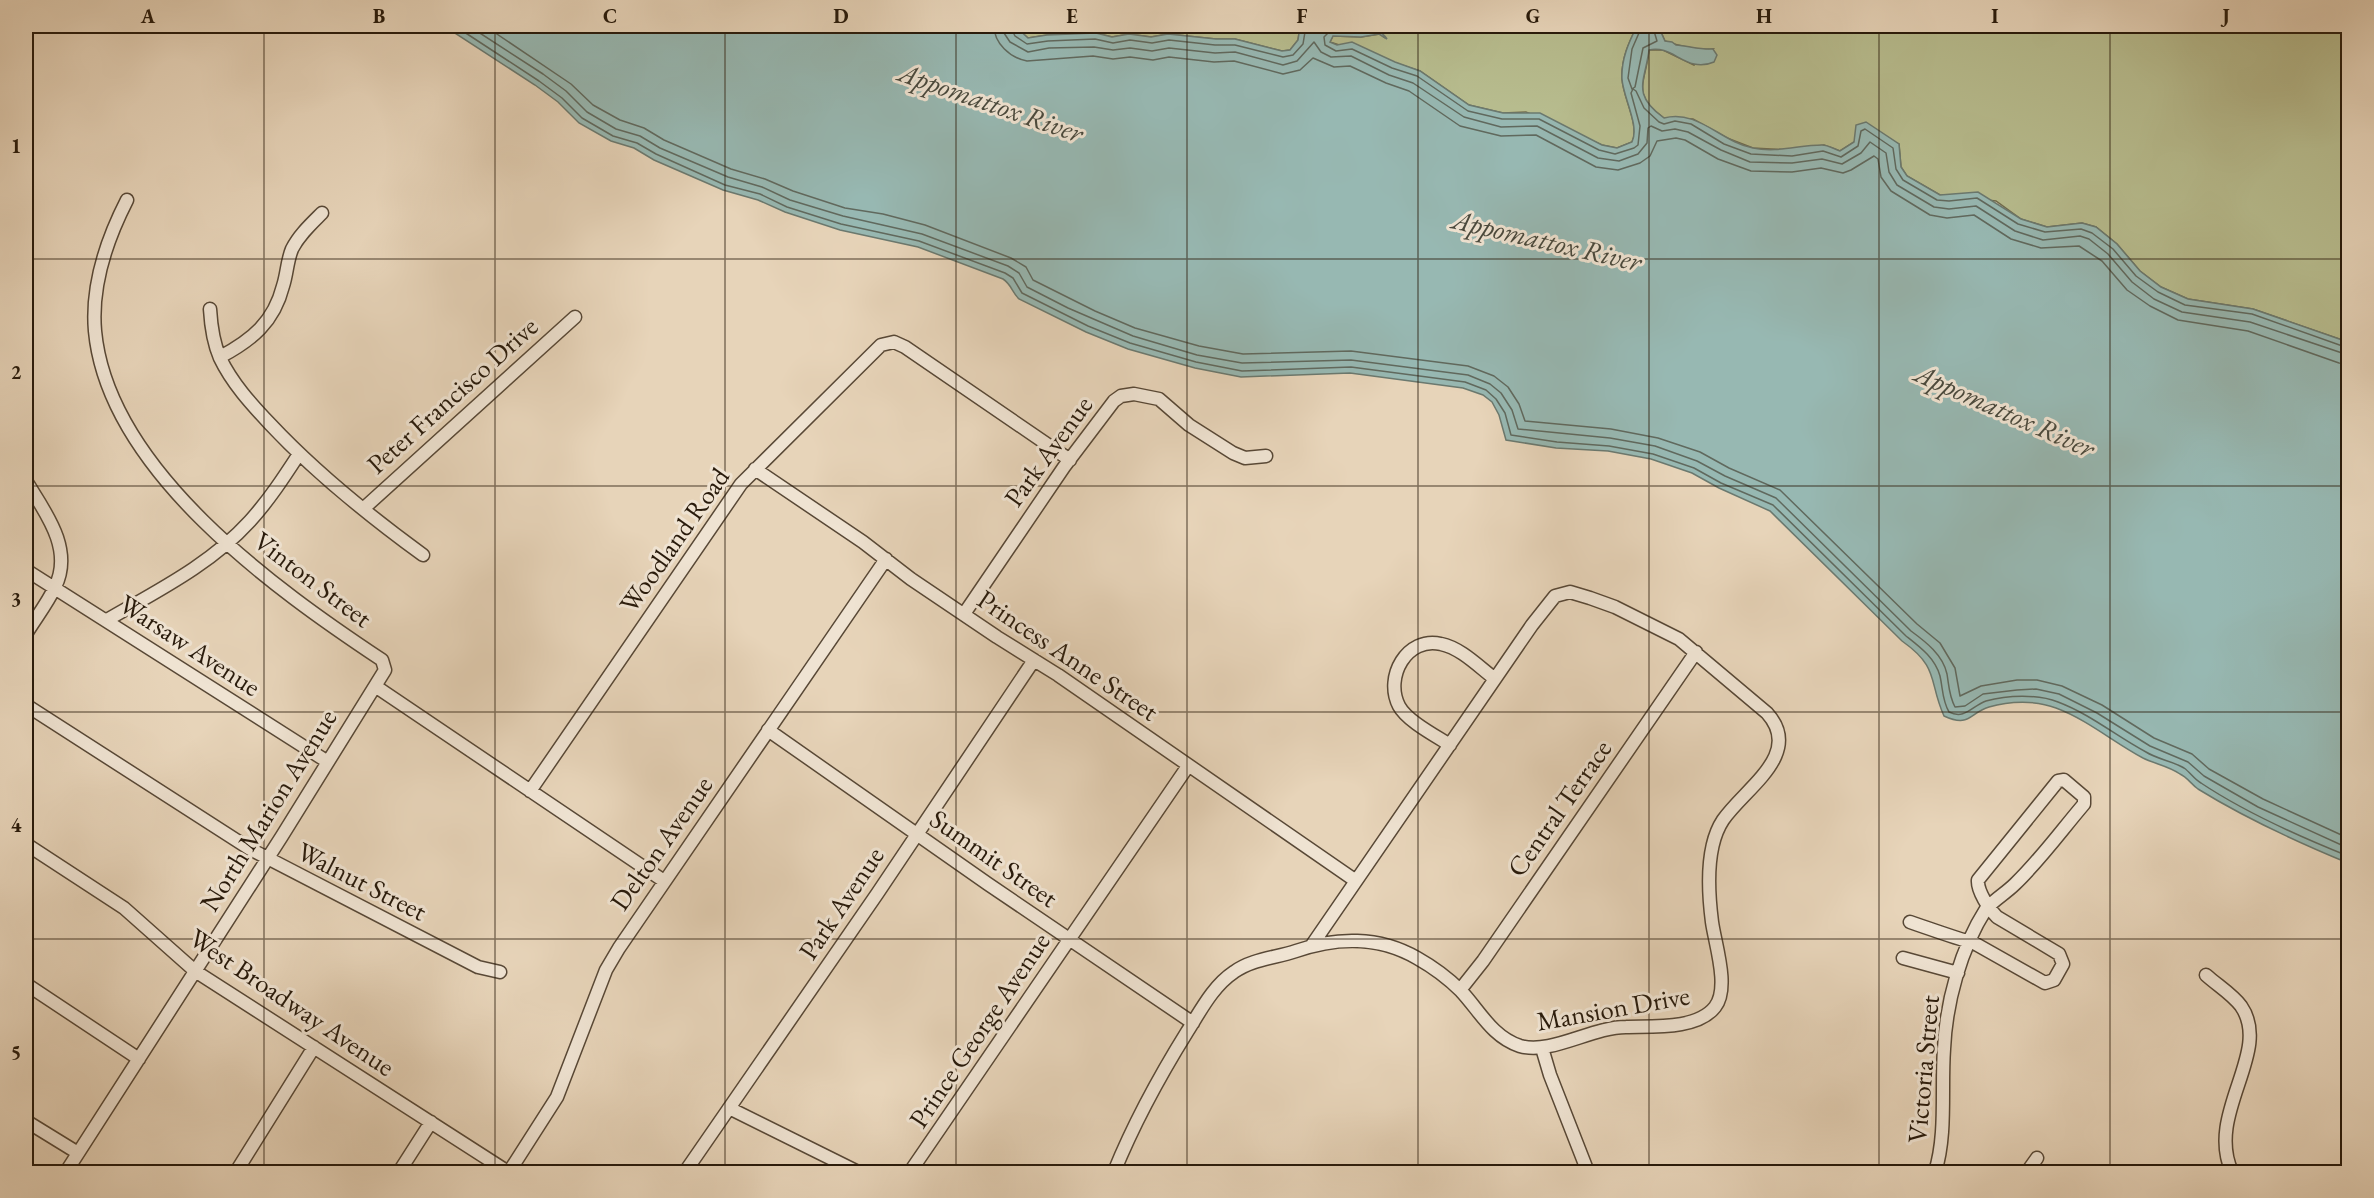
<svg xmlns="http://www.w3.org/2000/svg" width="2374" height="1198" font-family="'EB Garamond',serif">
  <style>
    .green { fill: #b7bc8e; stroke: #706b4c; stroke-width: 1.5 }
    .water { fill: #97b8b2; stroke: #6b796f; stroke-width: 1.5 }
    .lines { fill: none; stroke-linecap: round; stroke-linejoin: round }
    .shore { stroke: #60695e; stroke-width: 1.5 }
    .street-casing { stroke: #584836; stroke-width: 15 }
    .street { stroke: #efe3d2; stroke-width: 12 }
    .grid { fill: none; stroke: #281a0b; stroke-width: 1.5; stroke-opacity: 0.55 }
    .labels { text-anchor: middle; dominant-baseline: central; stroke-width: 6; stroke-linejoin: round; paint-order: stroke }
    .street-label { font-size: 27px; fill: #281a0b; stroke: #efe3d2 }
    .water-label { font-size: 28px; font-style: italic; fill: #49493d; stroke: #efe3d2 }
    .neatline { fill: none; stroke: #281a0b; stroke-width: 2 }
    .grid-label { font-size: 20px; text-anchor: middle; font-weight: bold; fill: #281a0b }
  </style>
  <rect width="100%" height="100%" fill="#e7d4b9"/>
  <filter id="stains"><feTurbulence type="fractalNoise" baseFrequency=".00333" numOctaves="4"/><feColorMatrix values="0 0 0 0 .2 0 0 0 0 .09 0 0 0 0 .02 0 0 0 .5 -.17"/></filter>
  <radialGradient id="worn" r=".72"><stop offset=".6" stop-color="#630" stop-opacity="0"/><stop offset="1" stop-color="#630" stop-opacity=".3"/></radialGradient>
  <path class="green" d="M1015 26H1300L1298 40 1290 50 1282 51 1235 39H1216L1168 34 1151 37 1129 34 1112 37 1096 33 1047 35 1028 38Z
    M1360 26H1637C1629 42 1621 59 1622 79 1623 98 1640 126 1632 142L1617 148 1602 145 1526 112 1503 113 1469 105 1420 71 1330 42 1333 36 1361 37 1380 34 1385 38 1375 30 1364 31Z
    M1662 26H2348V342L2253 309 2188 299 2161 287 2140 271 2117 244 2096 227 2082 223 2047 227 2021 219 1996 201 1940 195 1907 176 1901 167 1899 144 1892 141 1854 142 1840 151 1824 145 1792 150 1753 148 1727 138 1693 119 1664 118C1630 94 1646 82 1649 50H1663L1694 65 1713 49C1698 50 1679 46 1665 41L1660 30Z"/>
  <path class="water" d="M444 26H1015L1028 38 1047 35 1096 33 1112 37 1129 34 1151 37 1168 34 1216 39H1235L1282 51 1290 50 1298 40 1300 26H1360L1364 31C1375 30 1381 30 1387 39L1379 34 1361 37 1333 36 1330 42 1337 45 1352 42 1395 62 1420 71 1469 105 1503 113H1540L1602 145 1617 148 1632 142C1640 126 1623 97 1622 79 1621 59 1629 42 1637 26H1662L1660 30 1665 41 1672 42 1676 45C1689 46 1700 50 1713 49L1717 55 1714 62C1686 74 1673 44 1649 50 1645 82 1631 94 1664 118 1698 109 1721 142 1753 148 1777 153 1799 145 1822 145 1828 145 1834 149 1840 151L1854 142 1856 125 1866 122 1899 144 1901 167 1907 176 1940 195 1978 192 2021 219 2047 227 2082 223 2096 227 2117 244 2140 271 2161 287 2188 299 2253 309 2348 342V863C2297 842 2245 818 2198 789 2191 784 2187 777 2180 774 2169 766 2155 764 2143 758 2113 742 2088 720 2056 708 2036 700 2009 701 1989 707 1969 713 1970 728 1944 716 1928 680 1940 668 1902 641L1770 511 1719 488 1692 473 1651 459 1608 451 1556 448 1506 440 1499 415 1492 402 1483 395 1463 388 1350 373 1241 377 1195 368 1128 349 1086 332 1019 299C1012 292 1011 284 1003 279L918 247 840 230 785 212 758 200 723 190 654 160 634 148 611 141 579 123 558 102 535 85Z"/>
  <g class="lines">
    <path class="shore" d="M455 26 539 81 562 98 582 118 613 136 637 143 656 154 725 185 760 194 787 207 841 224 919 241 1005 273 1013 278 1022 293 1088 326 1130 343 1196 362 1242 371 1351 367 1465 382 1486 390 1496 399 1505 413 1511 435 1557 442 1609 446 1653 454 1694 468 1721 483 1773 505 1906 636C1920 647 1935 658 1940 676 1943 689 1942 700 1949 712 1965 720 1972 706 1986 701 2007 695 2038 694 2058 702 2090 714 2116 736 2146 752 2157 759 2172 761 2184 768 2190 772 2194 779 2201 783 2246 813 2298 836 2348 856
      M469 26 543 74 566 91 587 112 616 129 640 136 660 148 728 177 762 187 790 200 843 216 922 234 1008 266 1019 273 1027 287 1068 308 1133 336 1197 355 1242 363 1351 360 1468 375 1490 384 1501 393 1512 410 1518 429 1610 438 1655 446 1697 461 1725 476 1776 498 1911 631C1926 642 1943 655 1947 674 1949 686 1949 696 1955 707L1965 706 1983 694 2017 690 2036 689 2059 694 2097 713 2150 746 2188 762 2204 776 2258 807 2348 848
      M485 26 571 84 593 105 620 120 644 128 664 140 731 169 765 179 793 191 845 208 883 214 925 225 1011 258 1026 267 1033 280 1095 311 1135 328 1199 346 1243 354 1351 351 1468 366 1494 376 1508 387 1519 404 1525 421 1611 429 1658 438 1700 452 1729 468 1780 490 1917 624 1940 643 1955 668 1960 696 1981 686 2017 680H2037L2062 686 2102 705 2154 738 2192 754 2209 769 2263 799 2348 838
      M994 26C994 43 1010 58 1027 61L1093 56 1113 59 1130 57 1153 60 1169 57 1214 62 1234 61 1283 74 1300 70 1313 58 1334 67 1350 66 1386 83 1409 91 1460 126 1501 136 1536 135 1596 167 1618 170 1640 163 1650 156 1657 141 1676 138 1685 140 1718 159 1751 171 1792 172 1821 168 1843 173 1851 170 1874 156 1878 159 1881 177 1891 191 1930 215 1947 218 1974 215 2011 239 2041 248 2079 246 2102 261 2127 290 2150 306 2178 320 2248 331 2339 363 2348 364
      M1003 26 1004 33 1010 42 1028 52 1049 48 1094 47 1113 50 1130 48 1152 51 1169 48 1215 53 1235 52 1283 65 1297 61 1314 42 1321 52 1331 57 1351 56 1389 75 1413 83 1464 117 1501 127 1537 126 1598 158 1619 161 1638 154 1647 143 1648 128 1651 126 1662 131 1675 129 1688 132 1721 150 1750 162 1792 163 1822 159 1842 164 1861 153 1870 142 1886 153 1889 172 1897 185 1934 207 1949 209 1976 206 2015 231 2043 240 2080 236 2089 239 2108 254 2132 282 2154 299 2182 312 2250 322 2348 355
      M1010 26 1015 36 1027 44 1048 41 1095 39 1113 43 1130 40 1152 43 1169 40 1215 45H1235L1283 57 1293 55 1303 44 1306 26
      M1355 26 1353 31H1330L1324 37 1325 45 1336 51 1352 49 1392 68 1417 76 1468 111 1502 119H1539L1599 150 1615 154 1634 148 1638 145 1640 126 1631 93 1633 89 1636 91 1644 108 1659 122 1664 124 1675 121 1691 124 1724 144 1751 154 1792 156 1823 151 1841 157 1858 146 1861 131 1865 129 1893 148 1896 169 1903 180 1937 200 1949 201 1977 198 2018 224 2045 232 2081 229 2092 233 2113 249 2136 276 2158 292 2185 305 2252 314 2348 348
      M1642 26 1632 49 1628 78 1632 89 1635 87 1643 48 1657 41 1654 31 1655 26"/>
    <g class="street-casing">
      <path id="street" d="M210 309C211 326 213 342 220 358 232 383 251 404 270 424 316 473 368 515 423 555
        M220 357C252 340 274 322 283 286 287 274 287 261 292 249 299 235 311 224 322 213
        M755 469 863 542 911 579 997 637 1058 675 1356 881
        M26 481C45 512 74 549 55 587 47 604 35 619 26 634
        M363 509 575 317
        M26 570 328 762
        M964 614 1064 467 1114 401 1121 396 1134 394 1159 399 1189 425 1233 453 1245 458 1266 456
        M107 620C157 591 210 565 250 521 269 500 284 477 299 454
        M375 686 664 881
        M26 705 250 849 478 967 500 972
        M768 730 988 884 1193 1023
        M1450 745C1436 736 1407 721 1399 706 1384 677 1407 636 1441 644 1461 648 1479 667 1495 679
        M530 791 741 484 881 345 894 342 905 347 1070 460
        M26 844 124 908 195 971 508 1172
        M1910 922C1931 929 1952 937 1974 943L2045 983 2054 980 2063 964 2059 954 1997 917C1989 909 1977 891 1978 880L2058 781 2064 780 2084 797V804C2061 831 2040 860 2015 884 2006 893 1995 899 1986 909 1961 948 1946 1002 1944 1049 1941 1089 1947 1134 1935 1172
        M1903 958 1958 973
        M2206 975C2217 985 2232 994 2241 1006 2273 1052 2205 1113 2232 1172
        M26 984 139 1059
        M1460 990 1483 961 1696 652
        M1542 1048 1550 1075 1586 1167
        M729 1108 858 1172
        M26 1121 78 1153
        M66 1172 282 836 385 670 382 660C275 589 108 470 95 331 91 285 106 241 127 200
        M236 1172 314 1047
        M399 1172 431 1122
        M509 1172 557 1097 606 970 619 948 886 559
        M685 1172 877 894 1034 660
        M910 1172 1188 766
        M1114 1172C1134 1123 1159 1077 1187 1032 1201 1010 1213 986 1234 972 1252 959 1275 958 1296 951 1336 937 1379 936 1417 958 1433 967 1448 978 1461 991 1479 1010 1492 1037 1520 1046 1551 1055 1592 1027 1626 1027 1651 1026 1697 1030 1715 1007 1730 988 1715 944 1712 922 1708 891 1705 847 1723 820 1745 788 1804 754 1767 713L1679 639 1615 607 1590 598 1570 592 1555 596 1532 625 1312 945
        M2027 1172 2037 1158"/>
    </g>
    <use href="#street" class="street"/>
  </g>
  <path class="grid" d="M264 26V1172M495 26V1172M725 26V1172M956 26V1172M1187 26V1172M1418 26V1172M1649 26V1172M1879 26V1172M2110 26V1172M26 259H2348M26 486H2348M26 712H2348M26 939H2348"/>
  <g class="labels">
    <g class="street-label">
      <text transform="translate(452 395) rotate(-42)">Peter Francisco Drive</text>
      <text transform="translate(1048 451) rotate(-54)">Park Avenue</text>
      <text transform="translate(674 540) rotate(-55)">Woodland Road</text>
      <text transform="translate(313 579) rotate(37)">Vinton Street</text>
      <text transform="translate(190 645) rotate(33)">Warsaw Avenue</text>
      <text transform="translate(1068 655) rotate(34)">Princess Anne Street</text>
      <text transform="translate(1559 808) rotate(-55)">Central Terrace</text>
      <text transform="translate(268 810) rotate(-58)">North Marion Avenue</text>
      <text transform="translate(661 843) rotate(-55)">Delton Avenue</text>
      <text transform="translate(994 858) rotate(35)">Summit Street</text>
      <text transform="translate(362 881) rotate(27)">Walnut Street</text>
      <text transform="translate(841 903) rotate(-56)">Park Avenue</text>
      <text transform="translate(292 1002) rotate(34)">West Broadway Avenue</text>
      <text transform="translate(1613 1008) rotate(-10)">Mansion Drive</text>
      <text transform="translate(979 1030) rotate(-56)">Prince George Avenue</text>
      <text transform="translate(1923 1069) rotate(-85)">Victoria Street</text>
    </g>
    <g class="water-label">
      <text transform="translate(991 102) rotate(19)">Appomattox River</text>
      <text transform="translate(1547 240) rotate(13)">Appomattox River</text>
      <text transform="translate(2005 410) rotate(24)">Appomattox River</text>
    </g>
  </g>
  <rect width="2374" height="1198" fill="none" stroke="#e7d4b9" stroke-width="66"/>
  <rect x="33" y="33" width="2308" height="1132" class="neatline"/>
  <g class="grid-label">
    <text x="148" y="23">A</text>
    <text x="379" y="23">B</text>
    <text x="610" y="23">C</text>
    <text x="841" y="23">D</text>
    <text x="1072" y="23">E</text>
    <text x="1302" y="23">F</text>
    <text x="1533" y="23">G</text>
    <text x="1764" y="23">H</text>
    <text x="1995" y="23">I</text>
    <text x="2226" y="23">J</text>
    <text x="16" y="153">1</text>
    <text x="16" y="379">2</text>
    <text x="16" y="606">3</text>
    <text x="16" y="832">4</text>
    <text x="16" y="1059">5</text>
  </g>
  <rect width="100%" height="100%" filter="url(#stains)"/>
  <rect width="100%" height="100%" fill="url(#worn)"/>
</svg>
